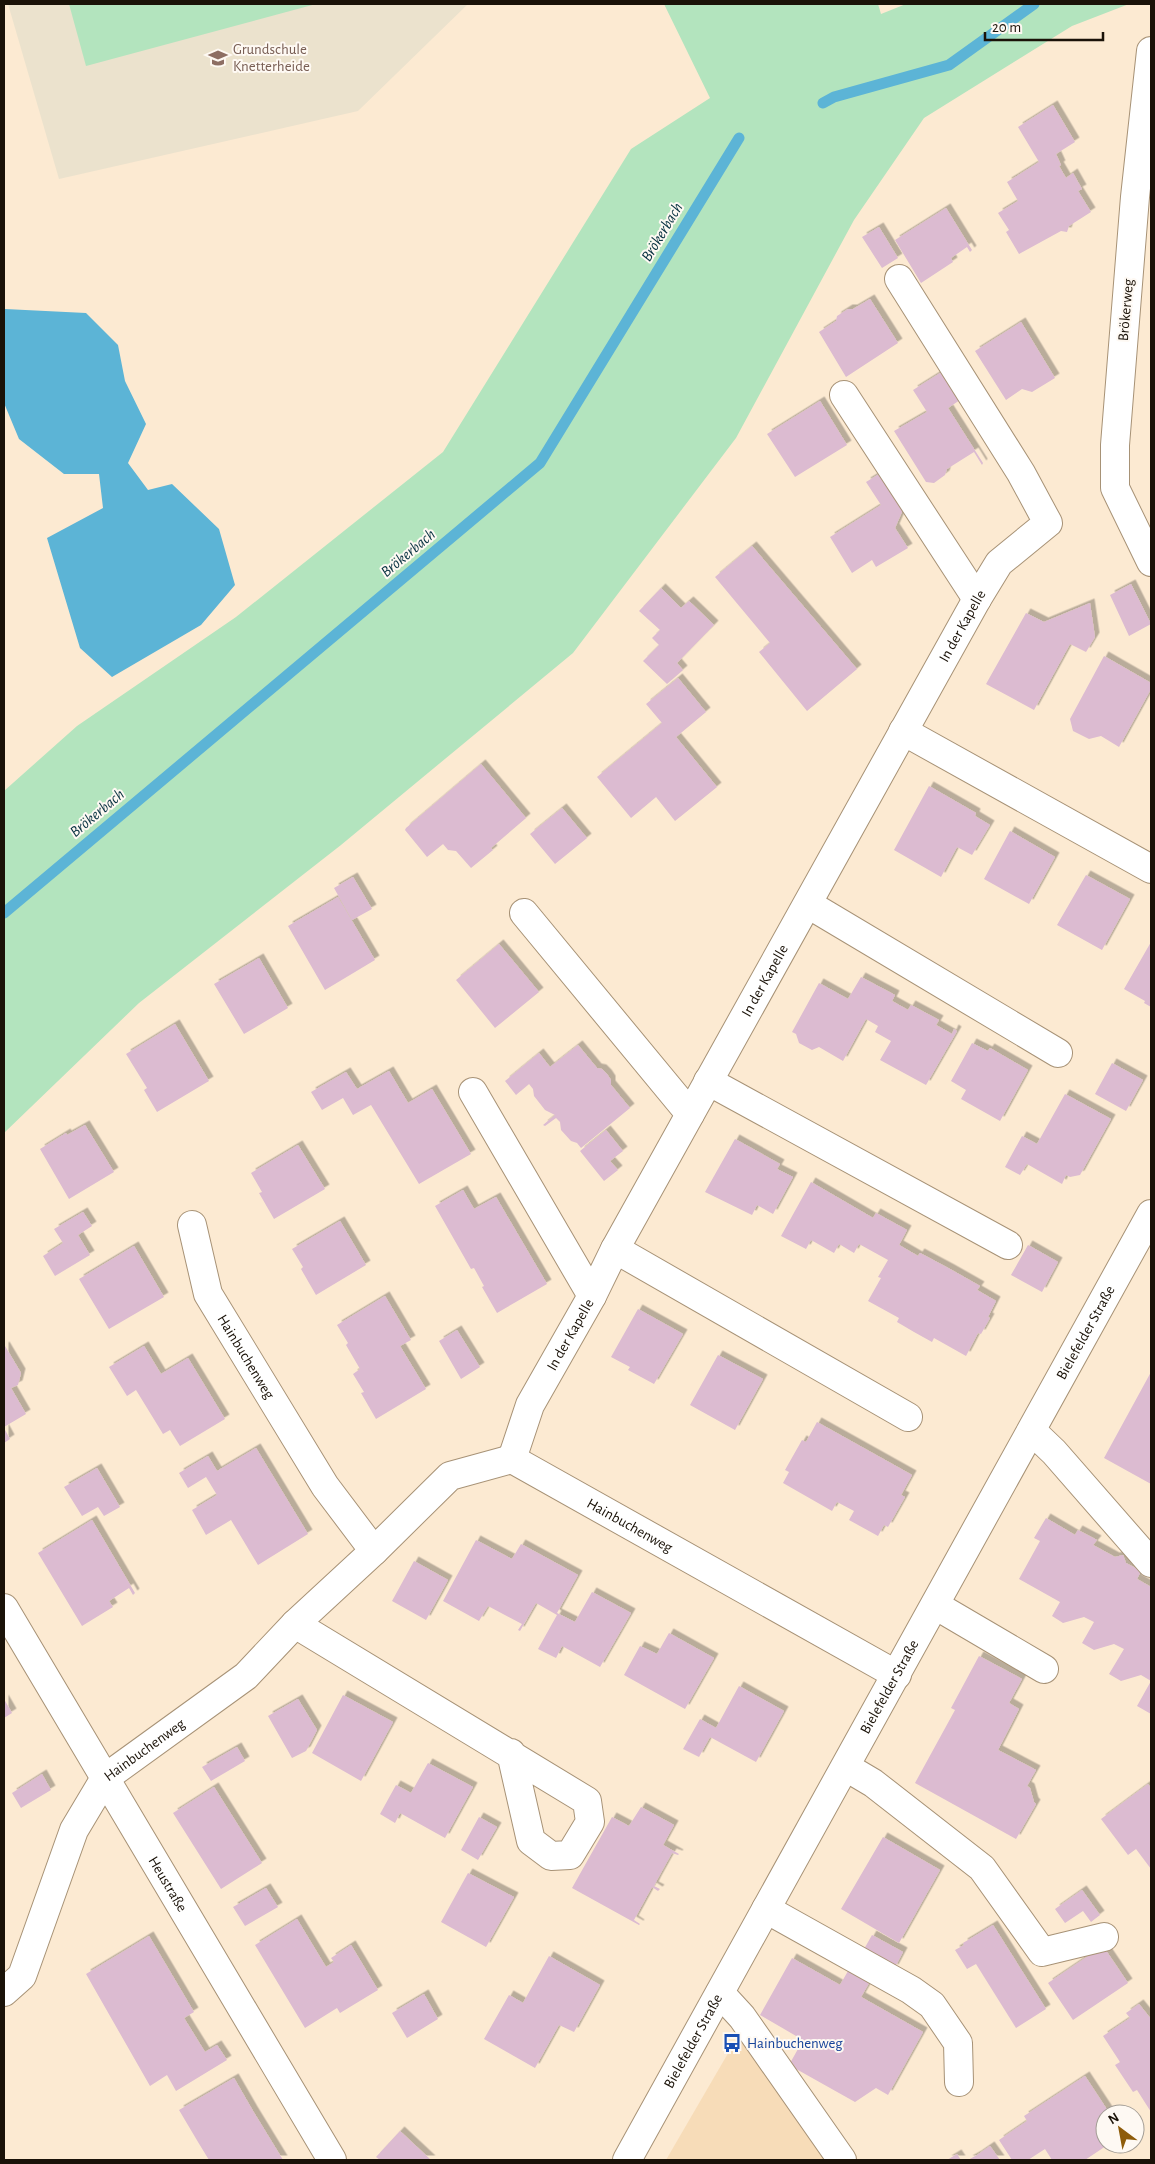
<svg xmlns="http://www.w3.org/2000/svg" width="1155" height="2164" font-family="'Alegreya Sans',sans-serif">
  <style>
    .built { fill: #f7dcb8 }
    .education { fill: #ebe2cd }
    .green { fill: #b3e4be }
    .water { fill: #5cb4d6 }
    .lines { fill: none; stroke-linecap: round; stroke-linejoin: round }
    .stream { stroke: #5cb4d6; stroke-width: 11 }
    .building { fill: #dcbbd1; filter: url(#shadow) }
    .minor-casing { stroke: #a79276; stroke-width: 30 }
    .major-casing { stroke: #a79276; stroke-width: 30 }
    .minor { stroke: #fff; stroke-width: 28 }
    .major { stroke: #fff; stroke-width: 28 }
    .labels { text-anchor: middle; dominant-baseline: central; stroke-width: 4; stroke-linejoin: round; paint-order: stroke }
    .education-label { font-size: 15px; fill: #785e54; stroke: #fef9f3; text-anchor: start }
    .street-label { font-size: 15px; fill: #1a1208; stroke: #fef9f3 }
    .transit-label { font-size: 15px; fill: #164399; stroke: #fef9f3; text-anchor: start }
    .water-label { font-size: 16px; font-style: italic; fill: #073140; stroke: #fef9f3 }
  </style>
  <defs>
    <filter id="shadow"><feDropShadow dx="4.5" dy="-4.5" stdDeviation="0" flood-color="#0004"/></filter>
  </defs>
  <rect width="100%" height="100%" fill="#fcead2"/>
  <path class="built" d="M741 2031 829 2160H666Z"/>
  <path class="education" d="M8 4H468L358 111 59 179Z"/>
  <path class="green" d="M69 4H316L86 66Z
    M664 4H878L881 14 906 4H1129L1072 26 924 118 854 220 736 438 573 653 341 845 139 1003 4 1133V791L77 726 236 617 443 452 631 149 710 98Z"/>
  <path class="water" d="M5 309 86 313 118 345 125 381 146 424 128 463 148 490 172 484 219 529 235 585 201 625 112 677 80 648 47 538 103 508 99 474H64L19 439 4 403V315Z"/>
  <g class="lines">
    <path class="stream" d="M823 103 834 97 949 65 1034 4
      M4 913 540 463 739 138"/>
  </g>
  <path class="building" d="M1053 105 1075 142 1056 154 1061 165 1059 166 1066 178 1073 173 1082 189 1078 191 1091 212 1069 226 1067 232 1061 231 1019 254 1006 232 1009 230 998 213 1018 201 1007 182 1039 162 1018 127Z
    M946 208 972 250 970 252 967 247 951 258 953 262 921 283 895 240Z
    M879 227 898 258 882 268 862 237Z
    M870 299 898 343 846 377 819 332 836 321 837 316 848 309H853Z
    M1021 322 1055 378 1032 392 1022 389 1006 400 975 351Z
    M945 370 963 398 948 408 983 463 982 465 974 452 947 469 945 475 934 483 926 482 894 431 927 412 913 390Z
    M820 401 847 445 795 477 767 434Z
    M884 471 905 505 895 528 908 548 876 567 872 560 852 573 830 537 881 505 866 482Z
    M752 546 857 669 807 711 759 652 770 643 715 577Z
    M1131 584 1151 624 1129 636 1110 595Z
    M661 588 681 608 689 601 714 625 677 663 683 670 667 684 643 661 659 645 652 638 660 630 639 611Z
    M1090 603 1095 637 1086 652 1070 644 1034 710 986 684 1026 613 1044 622Z
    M1104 656 1151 683V689L1119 747 1101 736 1089 739 1073 731 1070 719Z
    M678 678 706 712 676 737 717 787 675 821 656 797 631 818 597 777 662 723 646 704Z
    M481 764 526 818 491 848 493 850 471 868 456 851 448 850 443 844 427 857 405 830 406 828Z
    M929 786 976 813 975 816 990 825 972 855 957 847 941 877 894 850Z
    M562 808 587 838 555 864 530 834Z
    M1010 831 1055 857 1029 904 984 879Z
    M1086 875 1130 899 1102 950 1057 925Z
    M353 877 372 909 352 920 334 888Z
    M338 897 375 960 325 990 288 926Z
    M1151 942V1007L1144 1003 1145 1001 1124 989Z
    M499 944 539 992 495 1028 456 980Z
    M259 958 288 1008 244 1034 214 984Z
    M861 977 895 995 892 1001 908 1010 911 1005 939 1020 936 1025 952 1034 954 1029 957 1031 926 1085 880 1060 891 1041 875 1032 878 1026 866 1019 843 1061 819 1047 812 1050 799 1043 796 1034 792 1032 819 983 848 999Z
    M175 1024 209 1081 157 1112 144 1090 147 1088 126 1054Z
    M972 1043 988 1051 990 1048 1028 1070 1000 1121 961 1099 966 1090 951 1081Z
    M578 1045 597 1068 602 1069 607 1074 611 1080V1085L630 1108 581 1148 577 1143 571 1141 561 1130 560 1122 556 1118 545 1126 543 1125 555 1115 545 1110 534 1096 533 1089 529 1084 516 1095 505 1081 539 1053 550 1067Z
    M1112 1063 1143 1080 1126 1111 1095 1094Z
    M389 1071 408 1103 432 1089 471 1154 419 1184 371 1105 353 1115 343 1098 322 1110 311 1092 346 1072 357 1089Z
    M1065 1094 1111 1119 1080 1175 1070 1177 1066 1175 1062 1184 1027 1164 1020 1175 1005 1167 1022 1136 1037 1144Z
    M85 1125 114 1172 69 1199 40 1149 66 1133 67 1135Z
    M606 1130 623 1151 610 1161 618 1170 604 1181 580 1151Z
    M735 1139 780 1164 777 1169 793 1177 773 1214 757 1205 752 1215 705 1192Z
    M298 1145 325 1189 274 1219 259 1193 262 1192 251 1173Z
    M811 1182 873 1218 876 1213 907 1230 899 1245 918 1256 920 1253 950 1269 980 1286 977 1290 996 1301 988 1317 990 1318 981 1334 978 1333 966 1356 934 1338 932 1342 914 1332 897 1322 899 1318 868 1301 881 1278 878 1277 888 1260 859 1244 854 1253 839 1244 834 1253 811 1240 806 1249 781 1236Z
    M463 1190 474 1209 496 1197 547 1284 497 1313 482 1287 484 1286 474 1268 471 1269 435 1206Z
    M83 1212 92 1226 78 1235 90 1255 55 1276 43 1256 63 1243 54 1229Z
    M340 1221 366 1265 316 1295 301 1269 303 1267 292 1249Z
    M1028 1245 1058 1262 1042 1292 1011 1275Z
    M134 1246 164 1297 109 1329 79 1279Z
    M385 1296 411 1340 400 1346 426 1389 376 1419 361 1393 364 1392 353 1374 360 1369 346 1345 348 1343 337 1325Z
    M638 1309 683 1334 654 1384 628 1370 630 1367 611 1357Z
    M457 1330 480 1367 461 1379 439 1341Z
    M5 1346 21 1373 18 1385 11 1388 26 1414 4 1427V1347Z
    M144 1346 161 1374 188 1358 225 1419 180 1446 170 1430 163 1434 136 1390 127 1396 109 1367Z
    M718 1355 763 1379 735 1430 690 1405Z
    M1151 1372V1484L1104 1458Z
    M817 1422 912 1475 901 1495 905 1497 888 1527 884 1525 878 1536 849 1520 854 1511 837 1502 832 1511 783 1483 789 1472 785 1470 802 1440 806 1442Z
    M4 1428 10 1439 4 1443Z
    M256 1448 308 1534 258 1565 231 1520 206 1535 192 1510 217 1495 206 1477 188 1488 179 1473 208 1456 217 1471Z
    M97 1468 120 1507 104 1516 98 1507 82 1516 64 1487Z
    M1046 1518 1075 1535 1078 1530 1097 1540 1093 1545 1115 1557 1123 1555 1126 1563 1141 1571 1137 1579 1151 1587V1714L1137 1706 1151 1681 1141 1675 1121 1681 1109 1674 1124 1649 1114 1644 1094 1650 1082 1643 1094 1622 1084 1617 1063 1623 1052 1616 1060 1602 1019 1579 1040 1541 1034 1538Z
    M92 1520 135 1593 133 1595 129 1588 109 1601 113 1607 82 1626 38 1553Z
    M476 1540 512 1559 521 1544 578 1575 557 1613 575 1622 592 1592 631 1613 600 1667 562 1646 556 1658 538 1649 557 1615 536 1603 520 1631 518 1630 522 1624 488 1606 479 1621 443 1601Z
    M414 1561 448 1580 426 1620 392 1601Z
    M669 1633 714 1658 685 1709 624 1675 640 1646 657 1654Z
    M979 1656 1022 1679 1009 1703 1019 1709 998 1750 1036 1770 1027 1786 1030 1788 1034 1802 1036 1804 1016 1839 915 1783 955 1710 951 1708Z
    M739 1686 784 1711 756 1762 710 1737 699 1757 683 1749 700 1719 716 1728Z
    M343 1695 393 1722 361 1781 312 1753Z
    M4 1699 12 1713 4 1718Z
    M298 1699 317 1730 306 1751 292 1758 268 1716Z
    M237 1747 245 1761 211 1781 202 1767Z
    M428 1763 473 1787 445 1838 400 1813 395 1823 380 1814 396 1785 411 1793Z
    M42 1774 51 1790 21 1808 12 1793Z
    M1148 1784 1151 1788V1869L1136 1849 1128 1855 1101 1819Z
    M214 1787 262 1863 221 1889 173 1813Z
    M641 1807 674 1825 663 1845 679 1854 678 1855 672 1853 657 1880 654 1886 660 1889 658 1891 652 1887 634 1920 640 1924 639 1925 572 1888 612 1817 629 1826Z
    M479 1817 497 1827 478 1860 461 1850Z
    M883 1837 940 1870 899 1943 841 1909Z
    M468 1873 514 1897 486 1947 441 1922Z
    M266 1888 278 1907 245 1926 233 1907Z
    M1082 1890 1100 1915 1091 1922 1083 1911 1065 1923 1055 1909Z
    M297 1919 326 1967 334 1962 331 1958 351 1945 378 1990 340 2013 337 2008 305 2028 255 1945Z
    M993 1925 1046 2009 1016 2028 976 1964 967 1969 955 1950 964 1945 963 1943Z
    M872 1935 903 1952 894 1969 863 1951Z
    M149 1936 194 2012 184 2018 205 2052 217 2045 227 2060 176 2091 167 2075 150 2086 86 1974Z
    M1103 1946 1128 1983 1073 2020 1048 1983Z
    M549 1956 600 1985 574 2032 559 2025 535 2068 484 2039 509 1995 523 2003Z
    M792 1958 840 1985 848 1971 869 1983 861 1997 923 2032 888 2095 876 2088 855 2102 789 2065 803 2040 760 2015Z
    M424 1994 438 2019 407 2038 392 2013Z
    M1139 2004 1151 2019V2112L1137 2090 1133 2092 1115 2065 1120 2062 1103 2036 1130 2018 1126 2013Z
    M1085 2076 1110 2114H1105V2144H1109L1085 2160H1052L1045 2149 1028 2160H1012L999 2140 1027 2121 1024 2116Z
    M234 2078 253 2111 283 2160H209L198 2142 179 2110Z
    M400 2131 431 2160H380L376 2157Z
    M990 2146 1000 2160H968L977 2155Z
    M957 2154 961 2160H947Z"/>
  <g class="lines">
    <g class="minor-casing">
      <g id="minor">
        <path d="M1151 51 1135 197 1115 445V488L1151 562"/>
        <path d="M844 395 977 599"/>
        <path d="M903 731 1151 869"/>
        <path d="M808 904 1058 1053"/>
        <path d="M524 913 690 1114"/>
        <path d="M708 1081 1008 1245"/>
        <path d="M473 1092 592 1296"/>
        <path id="s1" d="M192 1225 208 1294 325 1486 374 1551"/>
        <path d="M615 1249 908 1417"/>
        <path d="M1032 1431 1054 1452 1151 1563"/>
        <path id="s2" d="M512 1459 530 1405 592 1296 615 1249 977 599 999 563 1048 523 1021 473 899 279"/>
        <path d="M935 1605 1044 1669"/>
        <path id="s3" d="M4 1608 332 2160"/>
        <path d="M295 1624 587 1801 590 1822 570 1855 551 1856 531 1841 511 1753"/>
        <path d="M846 1767 873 1783 982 1868 1042 1952 1104 1937"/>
        <path d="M766 1909 911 1990 932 2005 958 2043 959 2082"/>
        <path id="s4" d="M4 1992 22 1976 74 1830 105 1778 246 1676 295 1624 374 1551 450 1476 512 1459 897 1675"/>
        <path d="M720 1993 742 2017 842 2160"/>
      </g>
    </g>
    <g class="major-casing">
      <g id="major">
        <path id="s5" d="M627 2160 1151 1214"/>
      </g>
    </g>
    <use href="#minor" class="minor"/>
    <use href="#major" class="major"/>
  </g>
  <defs>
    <g id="school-bare" transform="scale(1.5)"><path d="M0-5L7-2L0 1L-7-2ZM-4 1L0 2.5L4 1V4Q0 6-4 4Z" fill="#8d6e63" stroke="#fef9f3" stroke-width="2.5" paint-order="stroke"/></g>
    <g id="bus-bare" transform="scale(1.5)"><path d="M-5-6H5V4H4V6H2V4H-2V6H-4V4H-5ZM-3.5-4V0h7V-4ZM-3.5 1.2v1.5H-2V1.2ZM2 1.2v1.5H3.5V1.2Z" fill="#1a4fb4" stroke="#fef9f3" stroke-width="2.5" paint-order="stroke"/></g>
  </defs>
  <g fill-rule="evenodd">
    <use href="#school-bare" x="218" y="58"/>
    <use href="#bus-bare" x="732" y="2043"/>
  </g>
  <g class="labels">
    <g class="education-label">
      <text x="233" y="49">Grundschule<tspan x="233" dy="17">Knetterheide</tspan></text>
    </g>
    <g class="street-label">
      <text transform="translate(1126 310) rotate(-85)">Brökerweg</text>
      <text stroke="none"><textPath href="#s2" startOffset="948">In der Kapelle</textPath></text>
      <text stroke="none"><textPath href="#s2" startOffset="542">In der Kapelle</textPath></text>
      <text stroke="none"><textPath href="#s5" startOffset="946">Bielefelder Straße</textPath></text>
      <text stroke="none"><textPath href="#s2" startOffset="138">In der Kapelle</textPath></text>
      <text stroke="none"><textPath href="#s1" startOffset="144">Hainbuchenweg</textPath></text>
      <text stroke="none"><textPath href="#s4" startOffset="899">Hainbuchenweg</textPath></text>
      <text stroke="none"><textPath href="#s5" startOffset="541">Bielefelder Straße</textPath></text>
      <text stroke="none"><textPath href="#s4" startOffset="288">Hainbuchenweg</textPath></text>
      <text stroke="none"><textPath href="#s3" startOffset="321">Heustraße</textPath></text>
      <text stroke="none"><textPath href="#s5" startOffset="136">Bielefelder Straße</textPath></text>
    </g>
    <g class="transit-label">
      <text x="747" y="2043">Hainbuchenweg</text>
    </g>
    <g class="water-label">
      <text transform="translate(662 232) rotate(-59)">Brökerbach</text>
      <text transform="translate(408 553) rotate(-40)">Brökerbach</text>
      <text transform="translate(97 813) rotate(-40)">Brökerbach</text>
    </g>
  </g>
  <rect width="1155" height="2164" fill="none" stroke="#1a1208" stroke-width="10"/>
  <g transform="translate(1120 2129) rotate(328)"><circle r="24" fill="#fef9f3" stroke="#a39d95"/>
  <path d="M0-4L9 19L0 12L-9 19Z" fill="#8e5c0a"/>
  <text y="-8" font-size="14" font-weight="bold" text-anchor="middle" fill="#1a1208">N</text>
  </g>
  <path d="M985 32v8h118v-8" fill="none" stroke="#1a1208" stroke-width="2.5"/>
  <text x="992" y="32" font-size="15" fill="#1a1208" stroke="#fef9f3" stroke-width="4" paint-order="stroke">20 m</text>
</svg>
